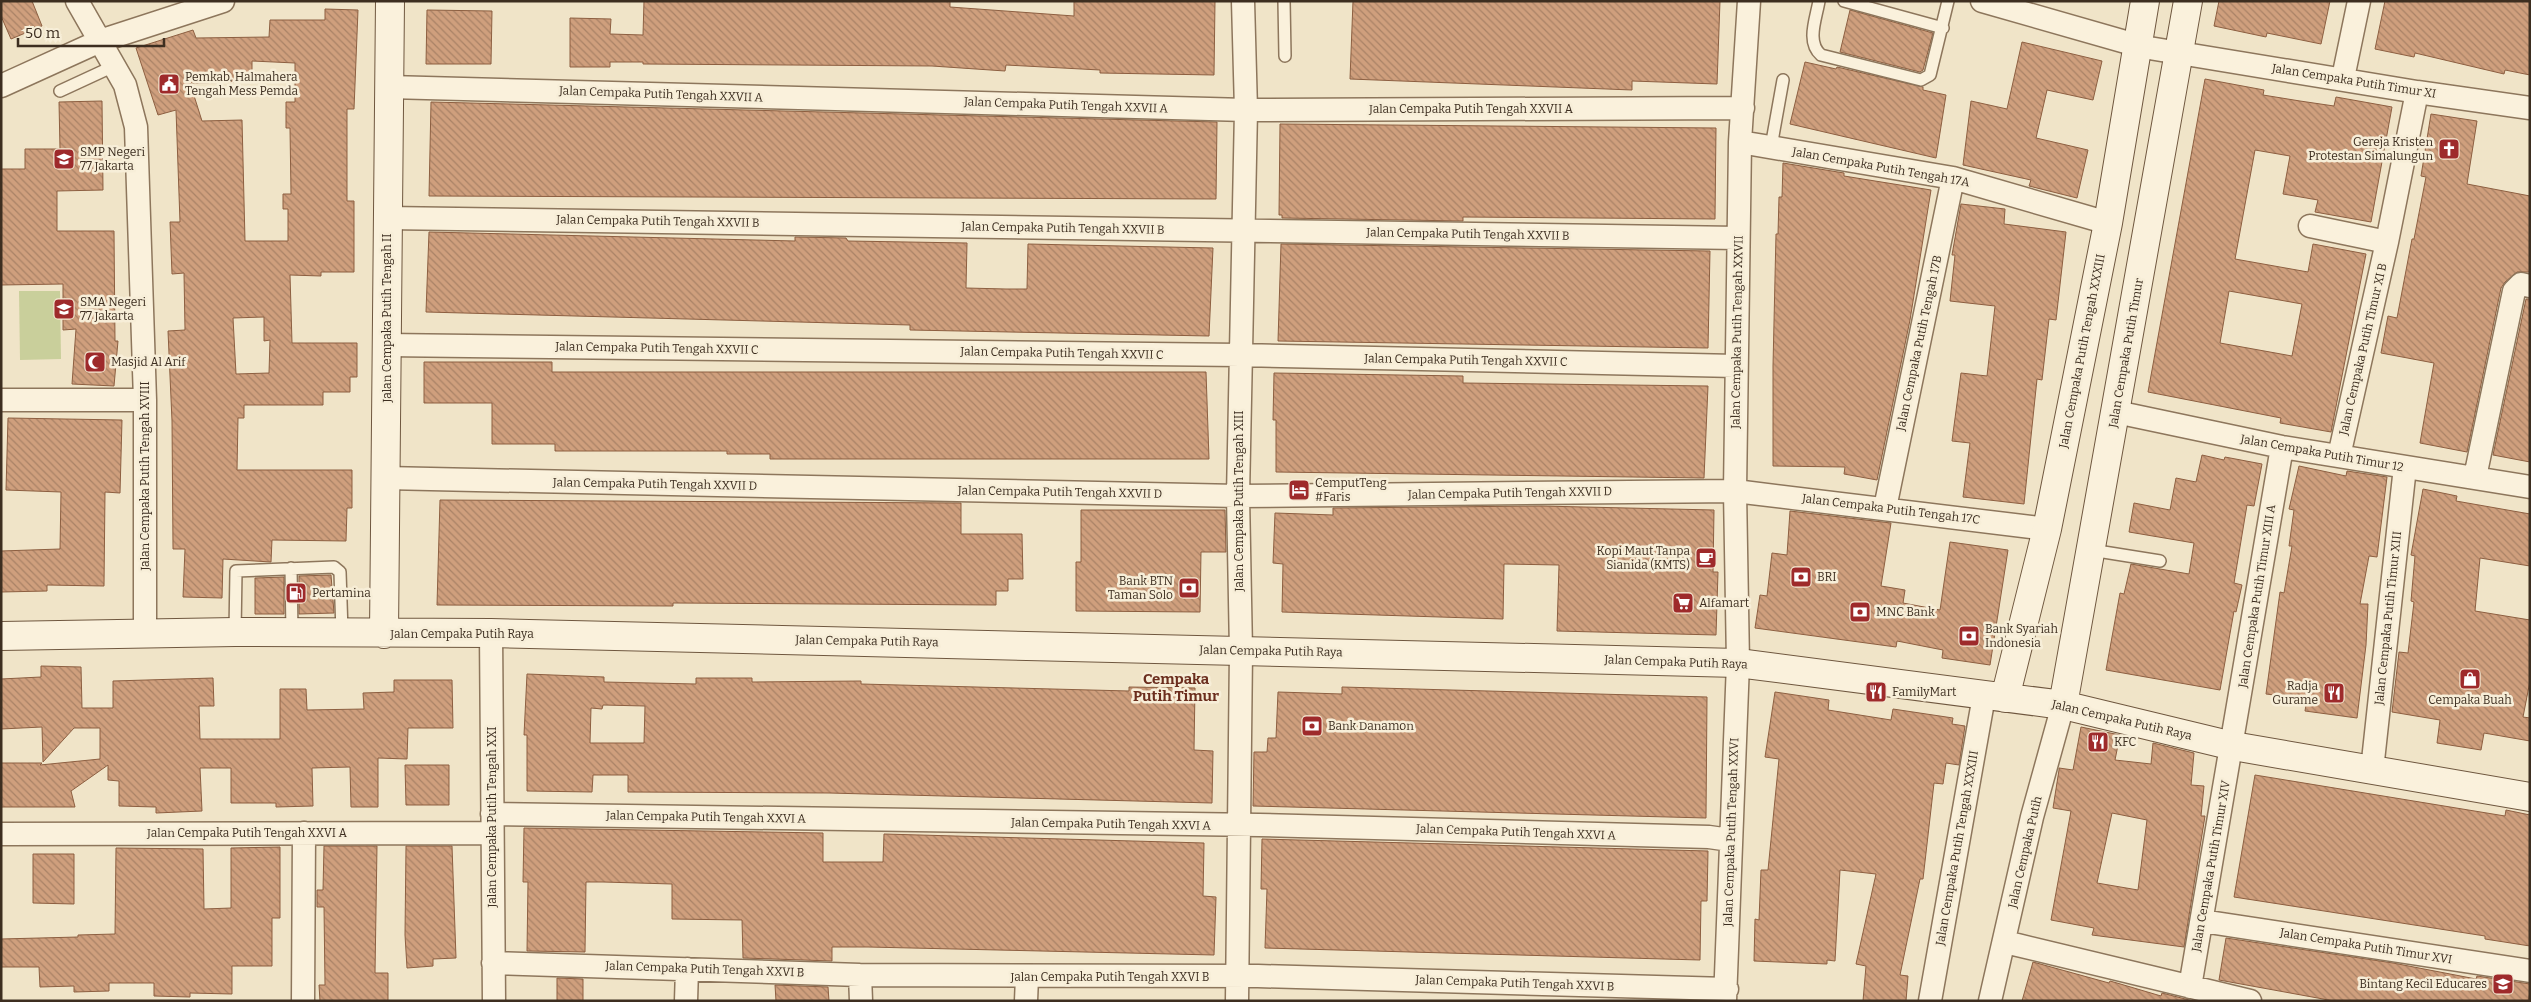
<svg xmlns="http://www.w3.org/2000/svg" width="2531" height="1002" font-family="Bitter,serif">
  <style>
    .grass { fill: #c9cf9b }
    .building { fill: url(#building-back-hatch); stroke: #8d5f41; fill-rule: evenodd }
    .lines { fill: none; stroke-linecap: round; stroke-linejoin: round }
    .lane-casing { stroke: #8d765c; stroke-width: 14 }
    .street-casing { stroke: #8d765c; stroke-width: 25 }
    .secondary-casing { stroke: #6f573f; stroke-width: 30 }
    .lane { stroke: #faf1dc; stroke-width: 11 }
    .street { stroke: #faf1dc; stroke-width: 22 }
    .secondary { stroke: #faf1dc; stroke-width: 28 }
    .labels { text-anchor: middle; dominant-baseline: central; stroke-width: 5; stroke-linejoin: round; paint-order: stroke }
    .poi-label { font-size: 12px; fill: #3d2e20; stroke: #f7eed8; text-anchor: start }
    .street-label { font-size: 12px; fill: #3d2e20; stroke: #f7eed8 }
    .quarter-label { font-size: 15px; font-weight: bold; fill: #6b2e1e; stroke: #f7eed8 }
  </style>
  <defs>
    <pattern id="building-back-hatch" width="6" height="6" patternUnits="userSpaceOnUse" patternTransform="scale(1.25)"><rect width="6" height="6" fill="#cf9f7d"/><path d="M-1 5l2 2M0 0l6 6M5-1l2 2" fill="none" stroke="#a98266"/></pattern>
  </defs>
  <rect width="100%" height="100%" fill="#f0e4c8"/>
  <path class="grass" d="M19 291H60L61 359 20 360Z"/>
  <path class="building" d="M1 1H32L42 26 11 39 1 16Z
    M644 1H950V7L1074 16V1H1215L1214 75 1100 73V70L1006 65 1005 71 932 66 643 64V62H610V67H570V18L611 19 610 34 643 35Z
    M1353 1H1720L1717 84 1632 81V90L1350 79Z
    M2219 1H2330L2321 44 2267 33 2266 37 2214 26Z
    M2385 1H2530V75L2505 70 2504 74 2415 53 2414 57 2375 49Z
    M325 9 358 10 354 109H347V201H354V272H321V276L290 275 292 343H357V377H350V392H323V405H244V418H238L237 470H352V508H347L346 541 272 540 271 562 223 559 222 598 183 597 185 549H173L172 421 168 331 185 330 184 273 172 274 170 222H180L176 110 158 115 136 48 193 30 196 38 269 37 270 20H325ZM252 61 295 63V102H286V128H290L291 194H283V209H288V241H245L242 120 202 121 190 83 252 82ZM264 317V341L270 340 269 373 236 374 233 318Z
    M427 10 492 11 491 64H426Z
    M1850 10 1933 33 1923 70 1920 72 1840 52Z
    M2022 42 2102 61 2093 100 2047 90 2036 138 2088 150 2077 198 2029 186 2031 180 1963 165 1971 101 2007 109Z
    M1805 62 1836 69 1837 67 1923 87V90L1946 95 1936 158 1790 124Z
    M2205 79 2264 90 2263 95 2300 101 2334 106 2336 97 2392 107 2371 222 2315 212 2318 200 2283 194 2290 156 2255 150 2235 259 2308 272 2313 244 2366 254 2331 432 2280 423 2281 418 2148 392ZM2229 291 2302 304 2292 356 2220 343Z
    M102 101 103 190 57 191V231H114L115 341H118L114 386 72 384 76 329 63 330V284L1 285V169H25V149H60L59 102Z
    M431 102 1217 122 1216 199 429 196Z
    M2431 114 2477 121 2467 184 2530 196V272H2517L2505 282 2501 288 2467 452 2420 443 2434 363 2381 353 2388 316 2397 318 2412 239H2414L2426 177 2421 176Z
    M1280 124 1716 128 1715 219 1463 217V221L1282 218V215H1279Z
    M1783 163 1844 173V176L1931 190 1910 320 1877 480 1844 474 1845 467 1773 466V366L1776 234H1778L1779 197H1782Z
    M1961 204 2005 209 2004 224 2066 232 2056 320 2049 319 2042 380 2037 379 2024 504 1963 497 1970 443 1952 441 1961 373 1987 376 1995 306 1950 301 1955 255H1952Z
    M429 232 795 241V237L846 238 848 241 967 243 966 288 1006 289H1027L1028 244 1213 248 1209 336 910 330V325L426 312Z
    M1281 244 1710 251 1708 348 1278 341Z
    M2526 299H2530V462L2493 455Z
    M424 362H552V372H1206L1209 459H770V454H727V451H555V444H492V403H424Z
    M1274 373 1463 376V383L1708 386 1704 478 1276 472V420H1273Z
    M8 418 122 420 120 493 105 492 104 586 47 585V591L1 592V551L60 549 61 492 6 490Z
    M2202 455 2224 460 2225 457 2262 464 2254 506 2247 505 2234 583 2242 585 2236 612 2234 611 2220 690 2106 670 2120 593 2124 594 2131 564 2189 574 2194 543 2129 532 2134 503 2170 510 2176 478 2196 482Z
    M2299 466 2346 476 2347 471 2387 477 2377 557 2369 556 2360 604H2368L2366 645 2357 718 2305 711 2307 699 2266 694 2280 592 2284 593 2292 546H2289L2294 510 2289 509Z
    M2423 489 2457 496 2456 501 2530 514V566L2480 558 2475 611 2530 620V681L2523 717 2530 718V741L2484 733 2481 750 2437 743 2440 720 2392 712 2399 652 2408 653 2414 602 2411 601 2415 556 2411 555Z
    M440 500 961 503V534H1022L1023 579H1008V591H996V605L673 603V606L437 605Z
    M1541 506 1714 510 1713 572H1718L1716 635 1557 631 1559 565 1504 564 1503 619 1282 612 1283 564 1273 563 1275 513 1333 515V508Z
    M1081 510H1225L1226 552H1201L1200 612 1076 611V562H1081Z
    M1790 511 1891 523 1881 586 1905 590 1903 603 1940 610 1950 542 2008 550 1990 665 1942 658 1943 650 1897 641 1896 647 1755 628 1760 595 1767 596 1772 553 1787 555Z
    M331 575 334 613 299 614V576Z
    M284 577V614H255V578Z
    M41 666 81 667 82 708H113V681L213 678 214 706H199L200 739H280V689H306L307 710 364 709 363 693 394 692V680H452L453 728H408L407 759 378 758V807H351L350 767 312 768 313 806 276 807V803H231V768H200L202 811 156 813V807L119 806V781L108 780V765L71 791 75 807H1V763H42L40 765 100 759V728H74L43 762 42 727 1 729V679L41 677Z
    M527 674 604 677V682L696 684V678H752V682L861 681V684L1129 691V687L1195 688 1194 750 1213 751 1212 803 829 793 628 792V775H593L592 792 527 791V735H524ZM603 705 645 706 644 743H590L591 708 602 709Z
    M1342 687 1707 697 1706 818 1253 806 1254 752H1267L1268 738H1276L1278 692 1342 694Z
    M1775 692 1829 700 1828 710 1891 720 1893 709 1953 718 1952 724 1965 726 1959 765 1946 763 1943 784 1934 783 1923 879H1920L1900 975 1908 976 1906 1001H1863L1866 966 1856 964 1876 874 1840 870 1835 961 1827 960V964L1754 961 1755 919 1759 920 1761 870H1768L1779 759 1765 757Z
    M2081 727 2120 735 2115 760 2151 764 2153 743 2194 753 2191 785 2204 786 2201 816H2205L2184 947 2092 935 2094 928 2051 920 2071 811 2053 808 2059 770V768L2073 770ZM2112 813 2147 820 2138 890 2097 883Z
    M405 765H449V805H406Z
    M2255 775 2505 816 2506 810 2530 815V946L2485 939V936L2234 897Z
    M524 828 823 833V862H883L884 834 1204 843 1203 896 1216 897 1214 955 868 947H832V961L743 958 742 920 672 919V884L603 882H586L585 952 527 951 528 882H523Z
    M1262 839 1708 851 1707 901H1701L1700 960 1265 948 1267 889H1261Z
    M324 846H377L375 973H388V1001H320L319 985H325L324 907H317V890H323Z
    M406 846H452L456 958 433 959V966L407 968 405 935Z
    M280 847V918H272V966H232V994L190 993V997L154 996V983H109V991L74 992V986L40 987 39 967H1V939L78 937V935L115 934 116 848 203 849 204 909 231 908V848Z
    M33 854H74V904L33 903Z
    M2226 938 2393 963 2476 979 2477 976 2530 984V992L2528 1001H2334L2219 980Z
    M2033 962 2109 983 2110 981 2117 983 2161 996 2162 993 2193 1001H2022Z
    M557 978 583 979V1001H557Z
    M775 985 828 987 829 1001H776Z"/>
  <g class="lines">
    <g class="lane-casing">
      <path id="lane" d="M1284 1 1285 56
        M1819 1C1816 19 1806 42 1821 55L1921 80 1930 75 1948 1
        M1844 1 1943 28
        M60 91 114 66
        M1771 147 1783 80
        M2091 550 2160 561
        M291 568 292 633
        M235 632 236 571 334 567 340 572 342 632"/>
    </g>
    <g class="street-casing">
      <path id="street" d="M77 1 125 85 136 127 145 400V634
        M1982 1 2143 47 2417 92 2530 108
        M2343 78 2359 1
        M1 86 100 41 223 1
        M389 87 1246 110 1743 108
        M1740 142 1953 178 2108 223
        M387 218 1738 238
        M2310 226 2387 242
        M386 345 1240 355 1736 366
        M1 400H145
        M2116 412 2282 447 2530 487
        M2339 456 2387 242 2417 92
        M2475 477 2514 291 2521 284 2530 286
        M385 478 1238 496 1735 491 2047 529
        M1885 508 1953 178
        M491 633 494 1001
        M2372 770 2405 467
        M492 814 1259 825 1709 837 1730 840
        M1 834 492 833
        M2202 921 2530 971
        M2005 942 2250 1001
        M493 963 860 975 1258 976 1727 989
        M860 975 861 1001
        M2190 987 2282 447
        M303 1001 304 833
        M686 1001 687 969
        M1026 1001 1027 977
        M1237 1001 1241 651 1238 496 1246 110 1243 1
        M1725 1001 1738 663 1735 491 1740 142 1749 1
        M1930 1001 1984 696
        M1990 1001 2032 817 2063 705"/>
    </g>
    <g class="secondary-casing">
      <path id="secondary" d="M384 634 390 1
        M1 636 235 632 491 633 1738 663 2063 705 2233 746 2530 797
        M2005 698 2047 529 2108 223 2145 1
        M2063 705 2188 1"/>
    </g>
    <use href="#lane" class="lane"/>
    <use href="#street" class="street"/>
    <use href="#secondary" class="secondary"/>
  </g>
  <defs>
    <g id="civic-square" transform="scale(1.125)"><rect x="-9" y="-9" width="18" height="18" rx="4" fill="#9e2a2b" stroke="#f7eed8"/><path d="M-.6-6.5H3V-4.5H.6V-3L4-1V1h2V6H-6V1h2V-1L-.6-3ZM-1.2 2.5V6h2.4V2.5Z" fill="#fff"/></g>
    <g id="church-square" transform="scale(1.125)"><rect x="-9" y="-9" width="18" height="18" rx="4" fill="#9e2a2b" stroke="#f7eed8"/><path d="M-1.2-6h2.4v3.5h3.3v2.4h-3.3V6h-2.4V-.1h-3.3v-2.4h3.3Z" fill="#fff"/></g>
    <g id="school-square" transform="scale(1.125)"><rect x="-9" y="-9" width="18" height="18" rx="4" fill="#9e2a2b" stroke="#f7eed8"/><path d="M0-5L7-2L0 1L-7-2ZM-4 1L0 2.5L4 1V4Q0 6-4 4Z" fill="#fff"/></g>
    <g id="mosque-square" transform="scale(1.125)"><rect x="-9" y="-9" width="18" height="18" rx="4" fill="#9e2a2b" stroke="#f7eed8"/><path d="M3.5-4.9A6 6 0 1 0 3.5 4.9A5 5 0 1 1 3.5-4.9Z" fill="#fff"/></g>
    <g id="hotel-square" transform="scale(1.125)"><rect x="-9" y="-9" width="18" height="18" rx="4" fill="#9e2a2b" stroke="#f7eed8"/><path d="M-6-4.5h1.5V1H6V5H4.5V3h-9V5H-6ZM-4 0a1.8 1.8 0 1 1 3.6 0ZM.5 0V-2.5h3Q6-2.5 6 0Z" fill="#fff"/></g>
    <g id="cafe-square" transform="scale(1.125)"><rect x="-9" y="-9" width="18" height="18" rx="4" fill="#9e2a2b" stroke="#f7eed8"/><path d="M-5.5-4.5H6V0H3Q3 3.5 0 3.5H-2.5Q-5.5 3.5-5.5 0ZM3-3.2v2h1.7v-2ZM-6 4.5H4V6H-6Z" fill="#fff"/></g>
    <g id="bank-square" transform="scale(1.125)"><rect x="-9" y="-9" width="18" height="18" rx="4" fill="#9e2a2b" stroke="#f7eed8"/><path d="M-6-4H6V4H-6ZM0-2.3a2.3 2.3 0 1 0 0 4.6a2.3 2.3 0 1 0 0-4.6Z" fill="#fff"/></g>
    <g id="fuel-square" transform="scale(1.125)"><rect x="-9" y="-9" width="18" height="18" rx="4" fill="#9e2a2b" stroke="#f7eed8"/><path d="M-5.5-6h7V0h2V4h1.3V-2.5L3-4.5l.8-.8L6-3V5H2.5V1h-1V6h-7ZM-4.2-4.7v3.2H.2V-4.7Z" fill="#fff"/></g>
    <g id="supermarket-square" transform="scale(1.125)"><rect x="-9" y="-9" width="18" height="18" rx="4" fill="#9e2a2b" stroke="#f7eed8"/><path d="M-6-5.5h2.5l.6 2H6L4.5 2H-2.5L-4.4-4H-6ZM-1.5 3.2a1.3 1.3 0 1 0 .1 0ZM3 3.2a1.3 1.3 0 1 0 .1 0Z" fill="#fff"/></g>
    <g id="shop-square" transform="scale(1.125)"><rect x="-9" y="-9" width="18" height="18" rx="4" fill="#9e2a2b" stroke="#f7eed8"/><path d="M-5-2.5h2.3a2.7 3.5 0 0 1 5.4 0H5L5.5 6h-11ZM-1.5-2.5h3a1.5 2.3 0 0 0-3 0Z" fill="#fff"/></g>
    <g id="restaurant-square" transform="scale(1.125)"><rect x="-9" y="-9" width="18" height="18" rx="4" fill="#9e2a2b" stroke="#f7eed8"/><path d="M-5-6h1v4h1v-4h1v4h1v-4h1v5L-1.5 .5V6h-2V.5L-5-1ZM5-6V6H3V1.5H1.5Q1.5-4 5-6Z" fill="#fff"/></g>
  </defs>
  <g fill-rule="evenodd">
    <use href="#civic-square" x="169" y="84"/>
    <use href="#church-square" x="2449" y="149"/>
    <use href="#school-square" x="64" y="159"/>
    <use href="#school-square" x="64" y="309"/>
    <use href="#mosque-square" x="95" y="362"/>
    <use href="#hotel-square" x="1299" y="490"/>
    <use href="#cafe-square" x="1706" y="558"/>
    <use href="#bank-square" x="1801" y="577"/>
    <use href="#bank-square" x="1189" y="588"/>
    <use href="#fuel-square" x="296" y="593"/>
    <use href="#supermarket-square" x="1683" y="603"/>
    <use href="#bank-square" x="1860" y="612"/>
    <use href="#bank-square" x="1969" y="636"/>
    <use href="#shop-square" x="2470" y="679"/>
    <use href="#restaurant-square" x="1876" y="692"/>
    <use href="#restaurant-square" x="2334" y="693"/>
    <use href="#bank-square" x="1312" y="726"/>
    <use href="#restaurant-square" x="2098" y="742"/>
    <use href="#school-square" x="2503" y="984"/>
  </g>
  <g class="labels">
    <g class="poi-label">
      <text x="185" y="77">Pemkab. Halmahera<tspan x="185" dy="14">Tengah Mess Pemda</tspan></text>
      <text x="2433" y="142" text-anchor="end">Gereja Kristen<tspan x="2433" dy="14">Protestan Simalungun</tspan></text>
      <text x="80" y="152">SMP Negeri<tspan x="80" dy="14">77 Jakarta</tspan></text>
      <text x="80" y="302">SMA Negeri<tspan x="80" dy="14">77 Jakarta</tspan></text>
      <text x="111" y="362">Masjid Al Arif</text>
      <text x="1315" y="483">CemputTeng<tspan x="1315" dy="14">#Faris</tspan></text>
      <text x="1690" y="551" text-anchor="end">Kopi Maut Tanpa<tspan x="1690" dy="14">Sianida (KMTS)</tspan></text>
      <text x="1817" y="577">BRI</text>
      <text x="1173" y="581" text-anchor="end">Bank BTN<tspan x="1173" dy="14">Taman Solo</tspan></text>
      <text x="312" y="593">Pertamina</text>
      <text x="1699" y="603">Alfamart</text>
      <text x="1876" y="612">MNC Bank</text>
      <text x="1985" y="629">Bank Syariah<tspan x="1985" dy="14">Indonesia</tspan></text>
      <text x="2318" y="686" text-anchor="end">Radja<tspan x="2318" dy="14">Gurame</tspan></text>
      <text x="1892" y="692">FamilyMart</text>
      <text x="2470" y="700" text-anchor="middle">Cempaka Buah</text>
      <text x="1328" y="726">Bank Danamon</text>
      <text x="2114" y="742">KFC</text>
      <text x="2487" y="984" text-anchor="end">Bintang Kecil Educares</text>
    </g>
    <g class="street-label">
      <text transform="translate(2354 81) rotate(9)">Jalan Cempaka Putih Timur XI</text>
      <text transform="translate(661 94) rotate(2)">Jalan Cempaka Putih Tengah XXVII A</text>
      <text transform="translate(1066 105) rotate(2)">Jalan Cempaka Putih Tengah XXVII A</text>
      <text x="1471" y="109">Jalan Cempaka Putih Tengah XXVII A</text>
      <text transform="translate(1881 167) rotate(10)">Jalan Cempaka Putih Tengah 17A</text>
      <text transform="translate(658 221) rotate(1)">Jalan Cempaka Putih Tengah XXVII B</text>
      <text transform="translate(1063 228) rotate(1)">Jalan Cempaka Putih Tengah XXVII B</text>
      <text transform="translate(1468 234) rotate(1)">Jalan Cempaka Putih Tengah XXVII B</text>
      <text transform="translate(387 318) rotate(-90)">Jalan Cempaka Putih Tengah II</text>
      <text transform="translate(1737 332) rotate(-89)">Jalan Cempaka Putih Tengah XXVII</text>
      <text transform="translate(1919 343) rotate(-78)">Jalan Cempaka Putih Tengah 17B</text>
      <text transform="translate(657 348) rotate(1)">Jalan Cempaka Putih Tengah XXVII C</text>
      <text transform="translate(2363 349) rotate(-77)">Jalan Cempaka Putih Timur XI B</text>
      <text transform="translate(2082 351) rotate(-79)">Jalan Cempaka Putih Tengah XXXIII</text>
      <text transform="translate(1062 353) rotate(1)">Jalan Cempaka Putih Tengah XXVII C</text>
      <text transform="translate(2126 353) rotate(-80)">Jalan Cempaka Putih Timur</text>
      <text transform="translate(1466 360) rotate(1)">Jalan Cempaka Putih Tengah XXVII C</text>
      <text transform="translate(2322 453) rotate(10)">Jalan Cempaka Putih Timur 12</text>
      <text transform="translate(145 476) rotate(-90)">Jalan Cempaka Putih Tengah XVIII</text>
      <text transform="translate(655 484) rotate(1)">Jalan Cempaka Putih Tengah XXVII D</text>
      <text transform="translate(1060 492) rotate(1)">Jalan Cempaka Putih Tengah XXVII D</text>
      <text transform="translate(1510 493) rotate(-1)">Jalan Cempaka Putih Tengah XXVII D</text>
      <text transform="translate(1239 501) rotate(-90)">Jalan Cempaka Putih Tengah XIII</text>
      <text transform="translate(1891 509) rotate(7)">Jalan Cempaka Putih Tengah 17C</text>
      <text transform="translate(2257 596) rotate(-81)">Jalan Cempaka Putih Timur XIII A</text>
      <text transform="translate(2388 618) rotate(-84)">Jalan Cempaka Putih Timur XIII</text>
      <text x="462" y="634">Jalan Cempaka Putih Raya</text>
      <text transform="translate(867 641) rotate(1)">Jalan Cempaka Putih Raya</text>
      <text transform="translate(1271 651) rotate(1)">Jalan Cempaka Putih Raya</text>
      <text transform="translate(1676 662) rotate(2)">Jalan Cempaka Putih Raya</text>
      <text transform="translate(2122 720) rotate(13)">Jalan Cempaka Putih Raya</text>
      <text transform="translate(492 817) rotate(-90)">Jalan Cempaka Putih Tengah XXI</text>
      <text transform="translate(706 817) rotate(1)">Jalan Cempaka Putih Tengah XXVI A</text>
      <text transform="translate(1111 824) rotate(1)">Jalan Cempaka Putih Tengah XXVI A</text>
      <text transform="translate(1516 832) rotate(2)">Jalan Cempaka Putih Tengah XXVI A</text>
      <text transform="translate(1731 832) rotate(-88)">Jalan Cempaka Putih Tengah XXVI</text>
      <text x="247" y="833">Jalan Cempaka Putih Tengah XXVI A</text>
      <text transform="translate(1957 848) rotate(-80)">Jalan Cempaka Putih Tengah XXXIII</text>
      <text transform="translate(2025 852) rotate(-77)">Jalan Cempaka Putih</text>
      <text transform="translate(2211 866) rotate(-80)">Jalan Cempaka Putih Timur XIV</text>
      <text transform="translate(2366 946) rotate(9)">Jalan Cempaka Putih Timur XVI</text>
      <text transform="translate(705 969) rotate(2)">Jalan Cempaka Putih Tengah XXVI B</text>
      <text x="1110" y="977">Jalan Cempaka Putih Tengah XXVI B</text>
      <text transform="translate(1515 983) rotate(2)">Jalan Cempaka Putih Tengah XXVI B</text>
    </g>
    <g class="quarter-label">
      <text x="1176" y="679">Cempaka<tspan x="1176" dy="17">Putih Timur</tspan></text>
    </g>
  </g>
  <rect width="2531" height="1002" fill="none" stroke="#3d2e20" stroke-width="5"/>
  <path d="M18 38v8h146v-8" fill="none" stroke="#3d2e20" stroke-width="2.5"/>
  <text x="25" y="38" font-size="15" fill="#3d2e20" stroke="#f7eed8" stroke-width="4" paint-order="stroke">50 m</text>
</svg>
